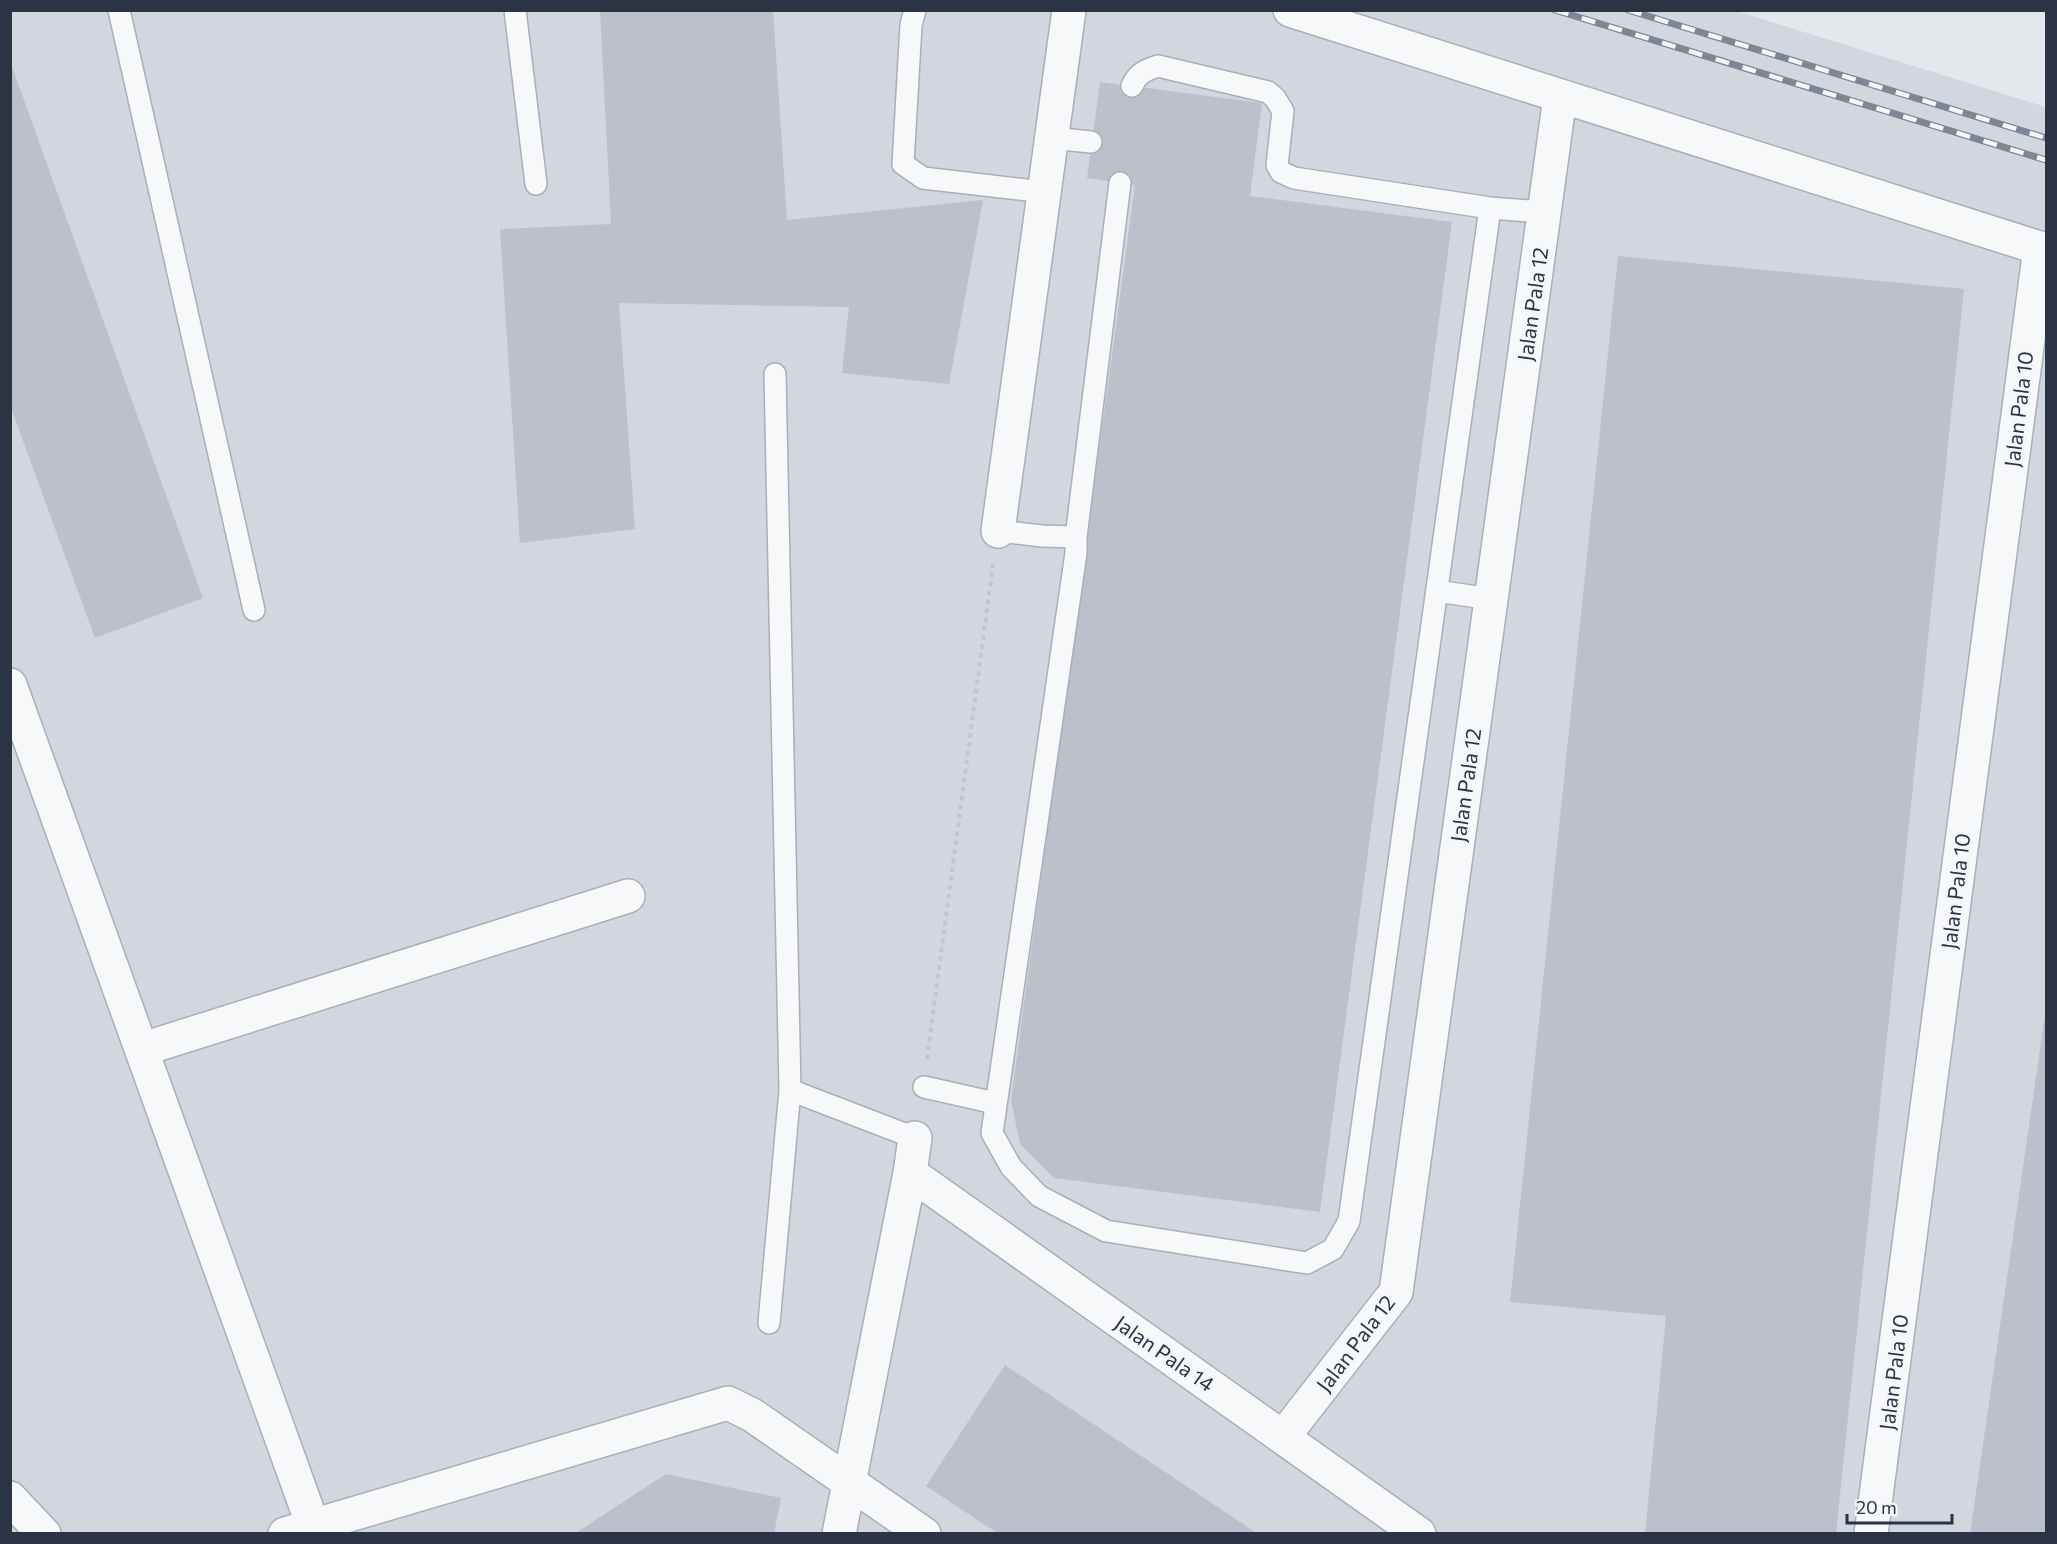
<svg xmlns="http://www.w3.org/2000/svg" width="2057" height="1544" font-family="Commissioner,sans-serif">
  <style>
    .built { fill: #d2d6de }
    .building { fill: #bbc0ca }
    .lines { fill: none; stroke-linecap: round; stroke-linejoin: round }
    .service-casing { stroke: #a9aeb7; stroke-width: 24 }
    .minor-casing { stroke: #a9aeb7; stroke-width: 36 }
    .path { stroke: #c2c5cb; stroke-width: 4; stroke-dasharray: 4.5 4.5; stroke-linecap: butt }
    .service { stroke: #f7f8fa; stroke-width: 21 }
    .minor { stroke: #f7f8fa; stroke-width: 33 }
    .rail-casing { stroke: #7d8696; stroke-width: 7 }
    .rail { stroke: #f4f6f9; stroke-width: 4.5; stroke-dasharray: 14; stroke-linecap: butt }
    .labels { text-anchor: middle; dominant-baseline: central; stroke-width: 6; stroke-linejoin: round; paint-order: stroke }
    .street-label { font-size: 21px; fill: #2b3445; stroke: #f4f6f9 }
  </style>
  <rect width="100%" height="100%" fill="#e4e7ec"/>
  <path class="built" d="M1733 10 2046 107V1533H11L10 11Z"/>
  <path class="building" d="M600 10H773L787 220 983 200 949 384 842 373 849 307 619 303 635 529 520 543 500 229 611 224Z
    M11 64 203 598 95 638 10 405Z
    M1100 82 1262 103 1250 196 1452 222 1320 1212 1054 1178 1020 1144 1011 1100 1135 185 1087 178Z
    M1618 256 1964 289 1836 1534H1645L1666 1316 1510 1302Z
    M2045 1015 2046 1534H1970Z
    M1005 1365 1258 1534H999L926 1486Z
    M666 1474 781 1498 774 1534H574Z"/>
  <g class="lines">
    <g class="service-casing">
      <path id="service" d="M119 10 254 610
        M515 10 536 184
        M915 10 911 25 903 164 923 178 1044 192
        M1051 138 1091 142
        M1490 208 1544 212
        M775 374 790 1090 915 1138
        M998 531 1042 536 1076 537V553L992 1133 1011 1167 1039 1196 1106 1231 1307 1263 1333 1249 1349 1221 1490 208 1294 178 1281 172 1277 165 1283 111 1275 98 1268 92 1158 66C1145 70 1137 74 1132 86
        M1076 537 1120 183
        M1437 591 1491 599
        M924 1087 995 1103
        M769 1323 790 1090"/>
    </g>
    <g class="minor-casing">
      <path id="minor" d="M1290 10 2046 250
        M998 531 1069 10
        M10 685 316 1534
        M143 1049 628 896
        M910 1173 1419 1534
        M1283 1437 1396 1292 1560 97
        M10 1498 44 1534
        M285 1534 728 1403 752 1415 924 1534
        M839 1534 910 1173 915 1138
        M1871 1534 2040 248"/>
    </g>
    <path class="path" d="M927 1059 993 564"/>
    <use href="#service" class="service"/>
    <use href="#minor" class="minor"/>
    <g class="rail-casing">
      <path id="rail" d="M1555 10 2046 160
        M1628 10 2046 138"/>
    </g>
    <use href="#rail" class="rail"/>
  </g>
  <g class="labels">
    <g class="street-label">
      <text transform="translate(1532 304) rotate(-82)">Jalan Pala 12</text>
      <text transform="translate(2018 409) rotate(-83)">Jalan Pala 10</text>
      <text transform="translate(1465 785) rotate(-82)">Jalan Pala 12</text>
      <text transform="translate(1955 891) rotate(-83)">Jalan Pala 10</text>
      <text transform="translate(1355 1343) rotate(-53)">Jalan Pala 12</text>
      <text transform="translate(1165 1353) rotate(35)">Jalan Pala 14</text>
      <text transform="translate(1893 1372) rotate(-83)">Jalan Pala 10</text>
    </g>
  </g>
  <rect width="2057" height="1544" fill="none" stroke="#2b3445" stroke-width="24"/>
  <path d="M1847 1514v9h105v-9" fill="none" stroke="#2b3445" stroke-width="3"/>
  <text x="1856" y="1514" font-size="18" fill="#2b3445" stroke="#f4f6f9" stroke-width="4.5" paint-order="stroke">20 m</text>
</svg>
